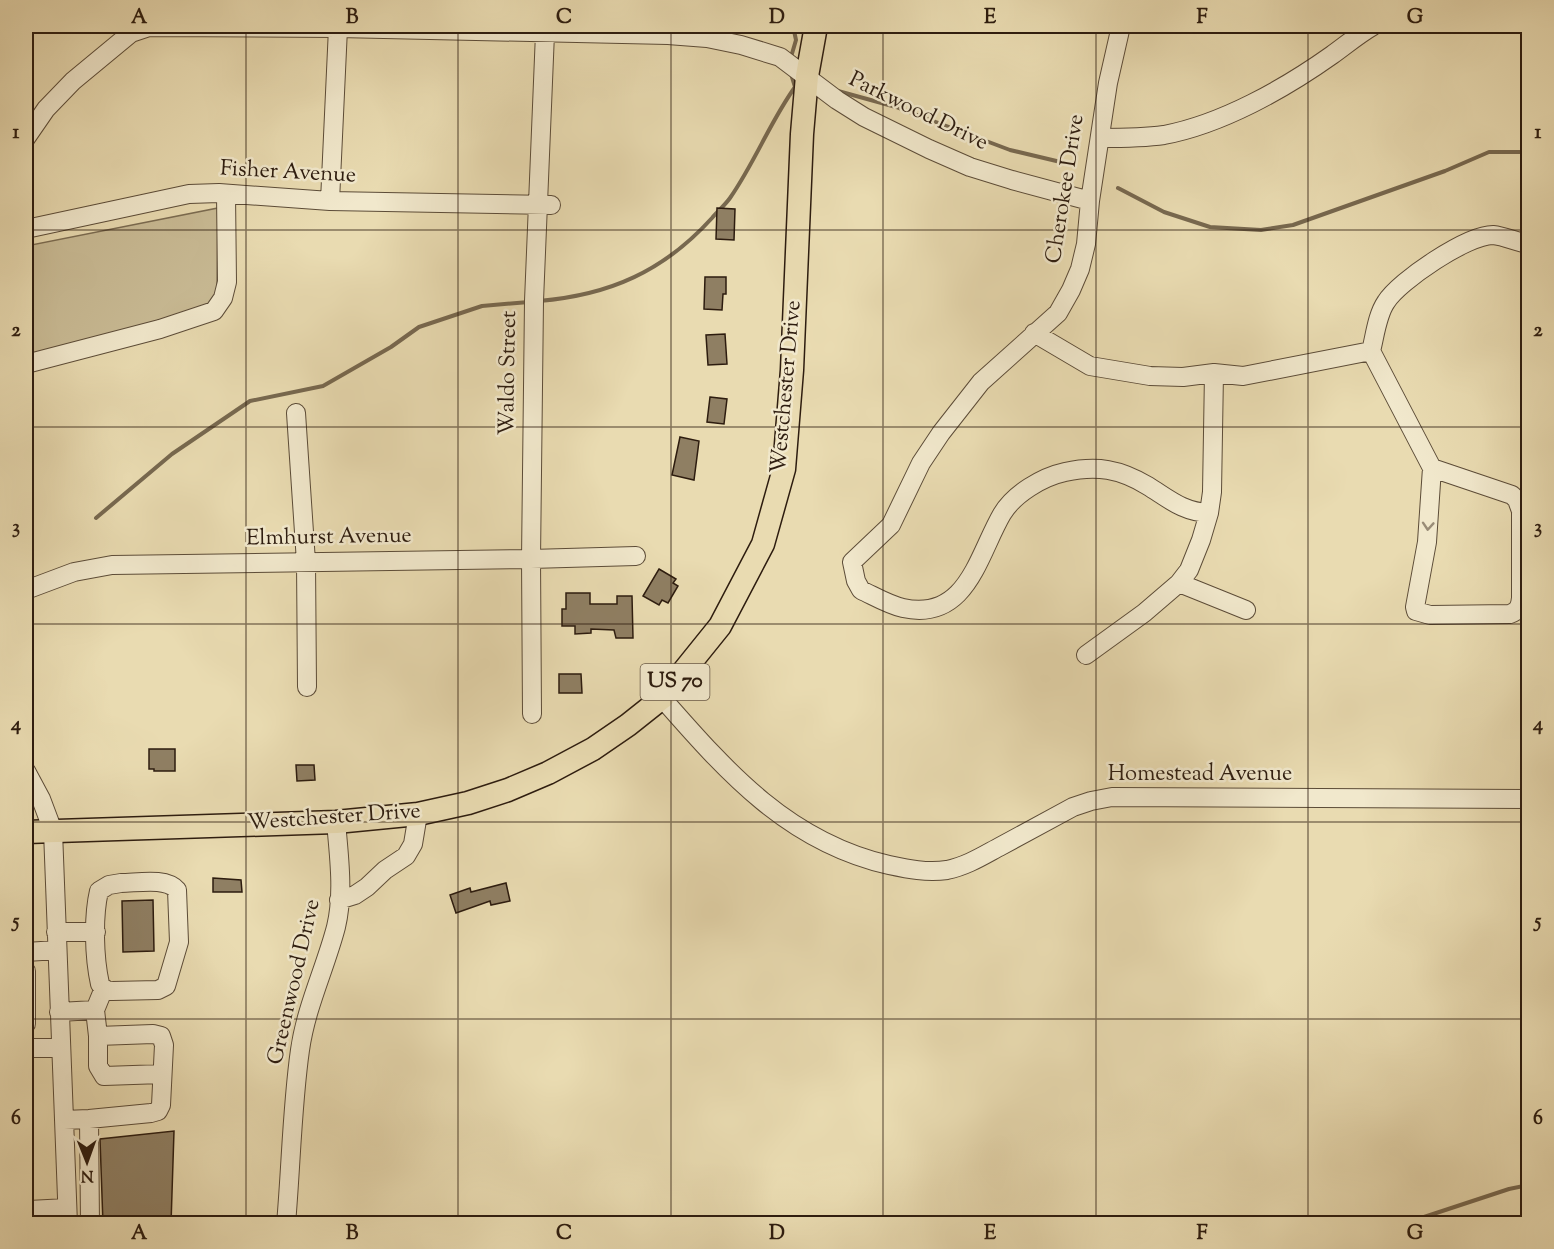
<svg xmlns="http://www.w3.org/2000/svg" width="1554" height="1249" font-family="'Sorts Mill Goudy',serif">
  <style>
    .green { fill: #c9bb95; stroke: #7b6c52; stroke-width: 1.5 }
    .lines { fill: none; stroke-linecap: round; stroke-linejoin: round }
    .stream { stroke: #77684f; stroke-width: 4 }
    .building { fill: #8f7f63; stroke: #2d1c0f; stroke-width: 1.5 }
    .minor-casing { stroke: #5c4c38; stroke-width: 20 }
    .major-casing { stroke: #2d1c0f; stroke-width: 25 }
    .minor { stroke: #f1e8cc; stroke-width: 18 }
    .major { stroke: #e9dbb1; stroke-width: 22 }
    .oneway { stroke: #998c77 }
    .grid { fill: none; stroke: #2d1c0f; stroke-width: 1.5; stroke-opacity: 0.55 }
    .labels { text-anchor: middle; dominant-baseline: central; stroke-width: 5; stroke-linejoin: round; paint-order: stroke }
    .shield { fill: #f1e8cc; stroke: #685948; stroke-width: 1.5 }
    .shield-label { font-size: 21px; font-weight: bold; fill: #2d1c0f }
    .street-label { font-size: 22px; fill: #2d1c0f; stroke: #f1e8cc }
    .neatline { fill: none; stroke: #2d1c0f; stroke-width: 2 }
    .grid-label { font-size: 20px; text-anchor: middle; font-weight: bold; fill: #2d1c0f }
  </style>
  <rect width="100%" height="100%" fill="#e9dbb1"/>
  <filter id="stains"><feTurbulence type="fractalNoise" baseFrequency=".00333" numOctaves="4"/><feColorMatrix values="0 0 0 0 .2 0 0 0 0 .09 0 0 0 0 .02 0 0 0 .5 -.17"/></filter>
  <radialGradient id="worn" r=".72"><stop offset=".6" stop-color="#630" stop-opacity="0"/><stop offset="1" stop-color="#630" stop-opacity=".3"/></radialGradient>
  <path class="green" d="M218 208 217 290 212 301 201 309 26 356V246Z"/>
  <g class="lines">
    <path class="stream" d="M791 57 796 40 793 26
      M791 74 795 87
      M838 91 896 107 1010 150 1069 164
      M1118 188 1164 212 1210 227 1261 230 1293 225 1445 171 1489 152H1528
      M539 301C610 295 664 271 712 218 718 211 725 205 730 198 755 162 770 122 795 87
      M96 518 172 454 250 401 323 386 391 347 419 327 482 306 529 302
      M1389 1224 1418 1219 1509 1189 1528 1185"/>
  </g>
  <path class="building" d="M717 208 735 209 734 240 716 239Z
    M705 277H726V294H723L722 310 704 309Z
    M725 334 727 364 708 365 706 335Z
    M710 397 727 399 724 424 707 422Z
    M680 437 699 441 694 480 672 475Z
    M659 569 676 579 673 583 678 586 668 603 662 600 659 605 643 596Z
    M566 593H590V604H617V596H632L633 638H616L614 630 591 629V633L575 634V626H562V609H566Z
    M559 674H581L582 693H559Z
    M149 749H175V771H154V769H149Z
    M296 765H314L315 780 297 781Z
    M213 878 241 880 242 892H213Z
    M506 883 510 901 491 905 490 901 456 913 450 895 470 888 471 892Z
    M153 900 154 951 123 952 122 901Z
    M174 1131 171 1224H103L100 1139Z"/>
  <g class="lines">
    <g class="minor-casing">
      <path id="minor" d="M1121 26 1108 83 1090 201 1086 244 1080 269 1071 290 1058 313 981 382 941 433 921 463 891 525 852 562 856 581 861 590C874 596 889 605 903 608 967 622 978 555 1002 514 1014 494 1042 477 1065 472 1097 465 1120 469 1148 486 1169 499 1183 512 1209 513
        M26 138 46 109 73 81 131 33 149 27 338 28 668 35 707 38 741 45 780 57 837 100 864 117 929 149 970 167 1012 180 1090 201
        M1100 138C1121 138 1143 138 1164 135 1222 124 1284 89 1332 55 1346 45 1359 34 1373 26
        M330 201 338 28
        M26 229 189 194 219 193 330 201 551 205
        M1034 333 1090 366 1150 376 1183 377 1214 373 1243 376 1371 351
        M26 364 160 329 214 311 223 298 227 282 226 194
        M296 413 306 562 307 687
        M1432 468 1512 495 1517 500 1521 511V598C1520 607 1518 611 1510 614L1430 615 1416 611 1415 607 1427 542 1432 468 1371 351C1375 336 1377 315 1386 302 1399 281 1467 235 1493 235 1504 236 1517 242 1528 244
        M1179 583 1246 610
        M26 590 74 572 112 565 531 559 636 556
        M1086 655 1144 613 1179 583 1189 570 1201 540 1209 513 1212 492 1214 373
        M662 698C727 772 788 842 889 865 908 869 927 873 947 870 967 866 984 855 1001 846 1025 833 1049 820 1073 807L1091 801 1112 797 1528 799
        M532 714 531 559 534 301 545 33
        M26 771 41 799 53 831 68 1224
        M121 883C137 883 166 877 177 890L179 942 166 986 158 990 112 991 105 990 100 984C94 957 93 917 99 891L109 885Z
        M339 900 355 895 367 887 385 870 406 856 413 844 418 814
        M56 932H96
        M26 952 57 950
        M26 971V1024
        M59 1012 95 1010
        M98 1036V1066L104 1076 162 1074
        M26 1048H61
        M89 1119 90 1224
        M64 1120 89 1119 151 1113 158 1111 161 1105 164 1045 161 1036 153 1034 98 1036 95 1010 104 988
        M26 1212 29 1210 67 1208
        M286 1224C291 1167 292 1106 300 1050 306 1007 325 969 336 927 344 894 339 856 336 822"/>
    </g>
    <g class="major-casing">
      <path id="major" d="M26 832 336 822 418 814 468 803 508 790 548 773 593 749 628 725 662 698 720 626 763 544 784 469 792 370 802 134 807 76 816 26"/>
    </g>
    <use href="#minor" class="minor"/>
    <use href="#major" class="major"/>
  </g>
  <defs><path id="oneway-chevron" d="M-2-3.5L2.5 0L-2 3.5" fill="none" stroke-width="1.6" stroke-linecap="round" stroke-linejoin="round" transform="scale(1.5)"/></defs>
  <use class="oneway" href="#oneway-chevron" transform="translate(1428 526) rotate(94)"/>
  <path class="grid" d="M246 26V1224M458 26V1224M671 26V1224M883 26V1224M1096 26V1224M1308 26V1224M26 230H1528M26 427H1528M26 624H1528M26 822H1528M26 1019H1528"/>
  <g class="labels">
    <rect class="shield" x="640.5" y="664" width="69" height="36" rx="4.5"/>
    <g class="shield-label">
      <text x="675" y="682">US 70</text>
    </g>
    <g class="street-label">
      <text transform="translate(918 112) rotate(26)">Parkwood Drive</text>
      <text transform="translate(288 173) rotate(3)">Fisher Avenue</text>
      <text transform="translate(1066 189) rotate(-81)">Cherokee Drive</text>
      <text transform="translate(509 373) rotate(-89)">Waldo Street</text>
      <text transform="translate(787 387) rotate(-85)">Westchester Drive</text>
      <text transform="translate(329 538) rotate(-1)">Elmhurst Avenue</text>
      <text x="1200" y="775">Homestead Avenue</text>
      <text transform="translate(334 818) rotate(-4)">Westchester Drive</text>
      <text transform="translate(295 982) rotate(-77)">Greenwood Drive</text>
    </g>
  </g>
  <rect width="1554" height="1249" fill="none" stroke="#e9dbb1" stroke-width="66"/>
  <g transform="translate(87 1162) rotate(179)" stroke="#f1e8cc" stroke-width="4.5" paint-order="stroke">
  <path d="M0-4.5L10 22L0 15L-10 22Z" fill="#2d1c0f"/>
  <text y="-9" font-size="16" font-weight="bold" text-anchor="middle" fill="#2d1c0f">N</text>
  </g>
  <rect x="33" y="33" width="1488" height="1183" class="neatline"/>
  <g class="grid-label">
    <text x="139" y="23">A</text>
    <text x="352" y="23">B</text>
    <text x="564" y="23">C</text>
    <text x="777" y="23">D</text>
    <text x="990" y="23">E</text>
    <text x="1202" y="23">F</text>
    <text x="1415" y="23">G</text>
    <text x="16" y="138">1</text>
    <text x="1538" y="138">1</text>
    <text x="16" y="336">2</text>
    <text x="1538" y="336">2</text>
    <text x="16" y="533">3</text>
    <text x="1538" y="533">3</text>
    <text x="16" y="730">4</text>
    <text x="1538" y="730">4</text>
    <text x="16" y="927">5</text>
    <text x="1538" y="927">5</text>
    <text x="16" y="1124">6</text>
    <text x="1538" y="1124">6</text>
    <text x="139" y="1239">A</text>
    <text x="352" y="1239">B</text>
    <text x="564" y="1239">C</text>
    <text x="777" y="1239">D</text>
    <text x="990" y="1239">E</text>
    <text x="1202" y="1239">F</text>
    <text x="1415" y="1239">G</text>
  </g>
  <rect width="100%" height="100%" filter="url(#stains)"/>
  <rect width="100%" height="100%" fill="url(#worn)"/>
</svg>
